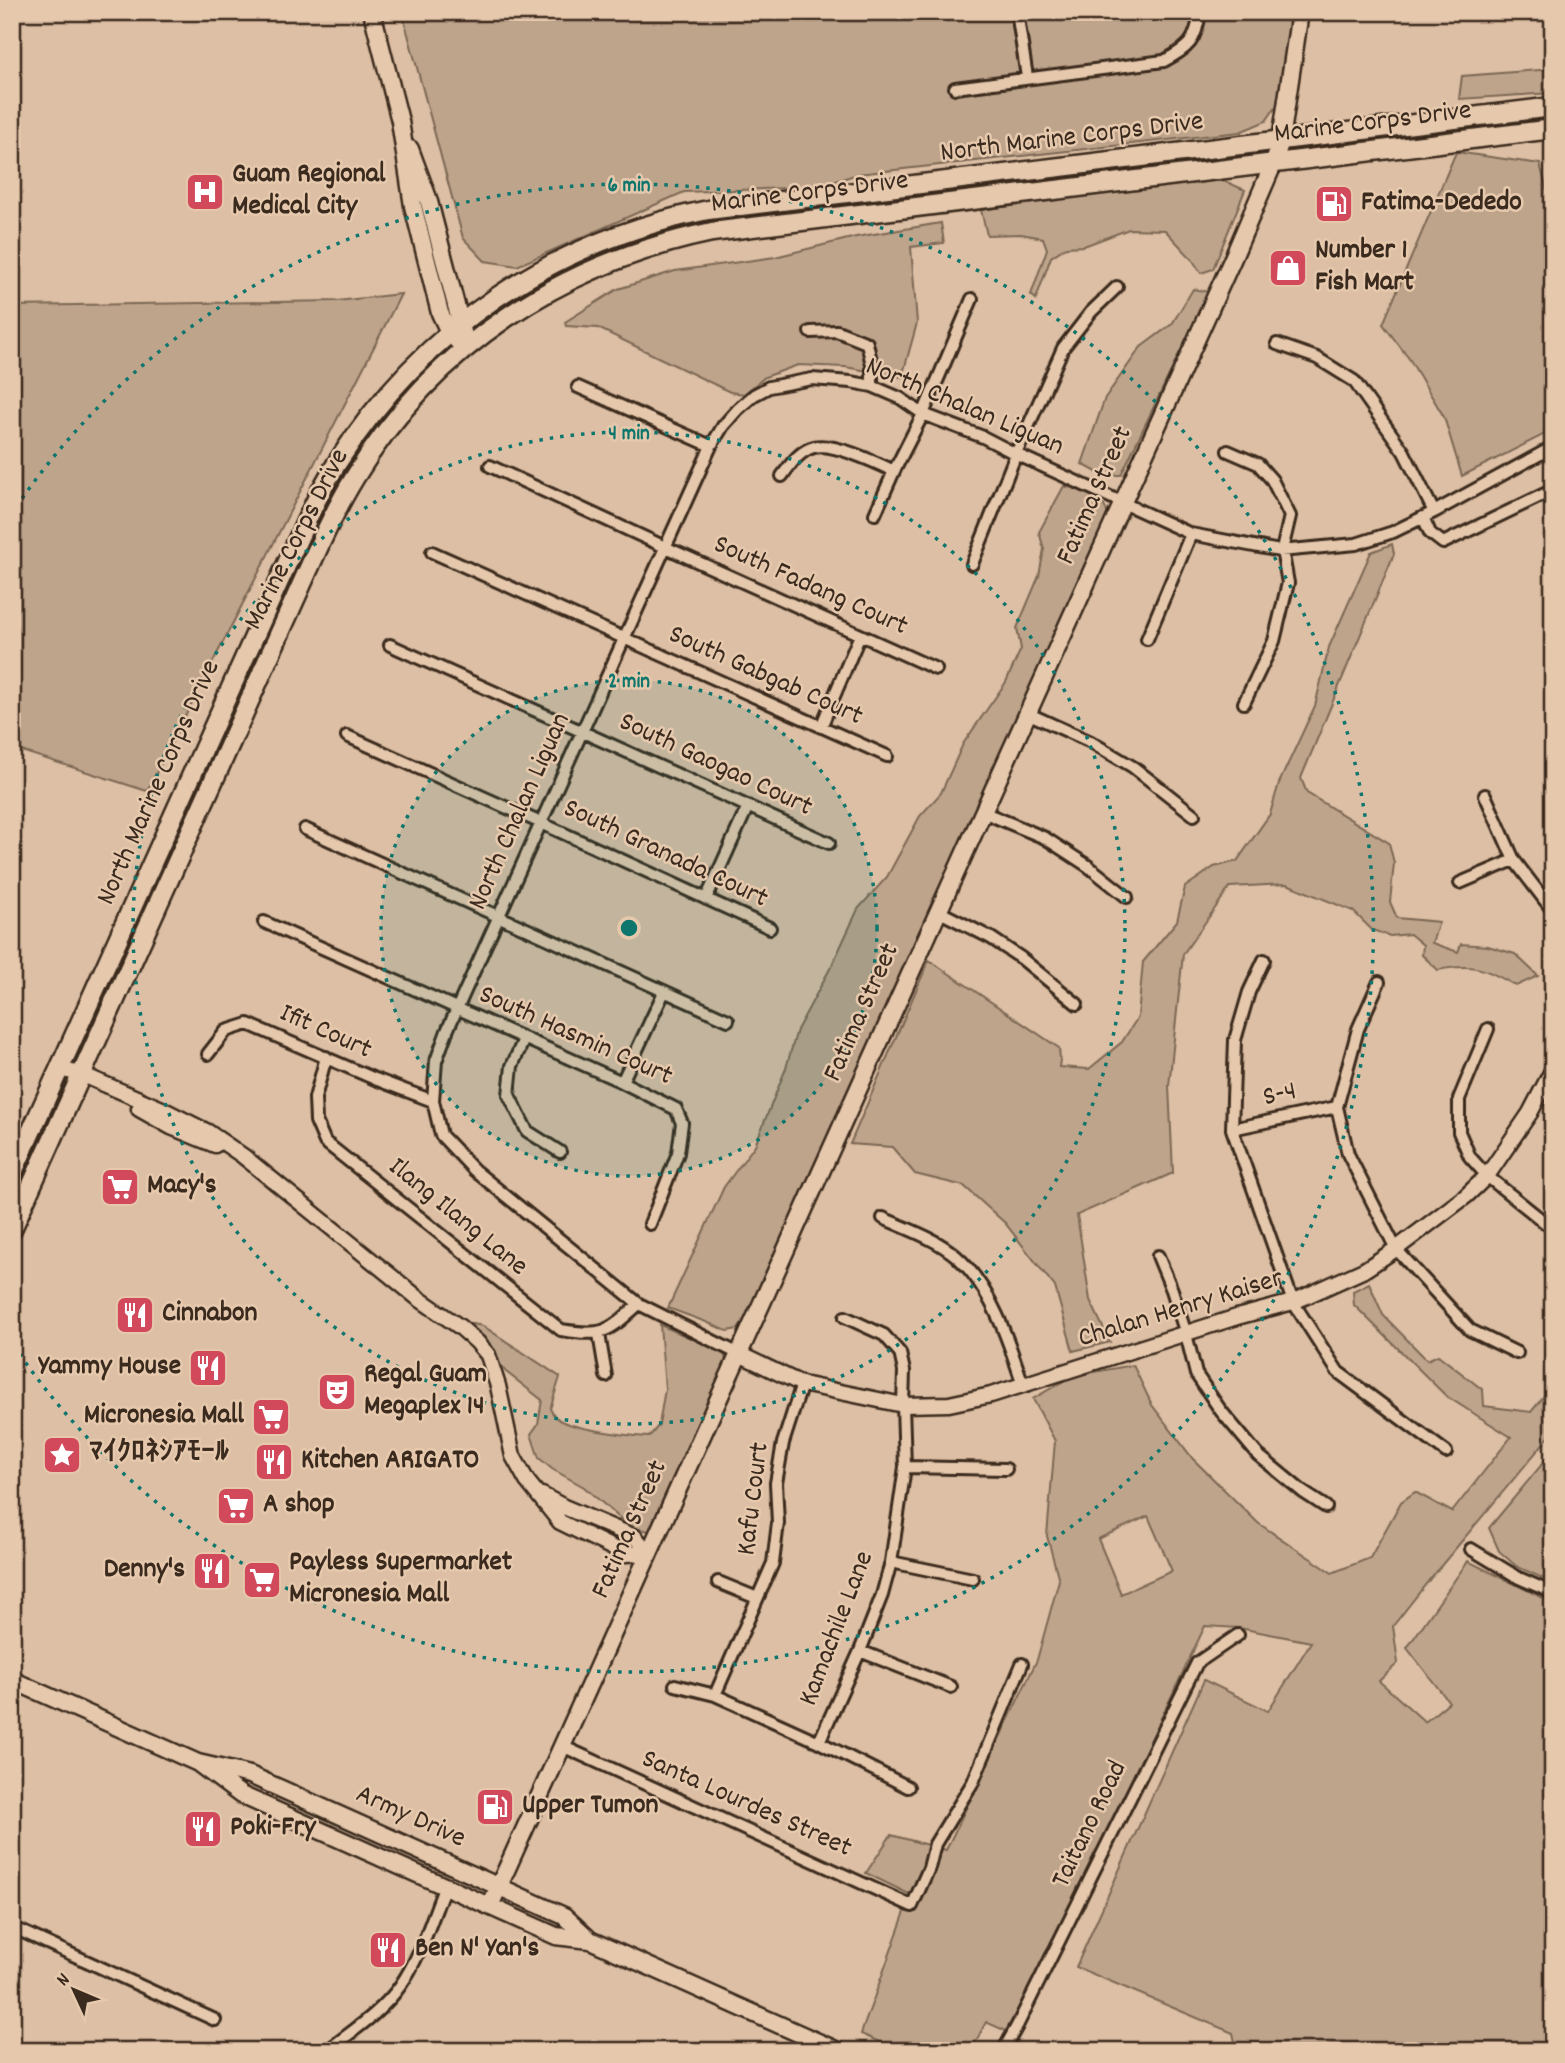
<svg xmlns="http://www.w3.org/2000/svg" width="1565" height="2063" font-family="Dekko,sans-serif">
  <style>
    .green { fill: #bea48b; stroke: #7c6754; stroke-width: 2; fill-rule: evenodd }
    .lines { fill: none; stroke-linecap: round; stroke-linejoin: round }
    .minor-casing { stroke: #3b2a1e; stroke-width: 16 }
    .tertiary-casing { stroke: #3b2a1e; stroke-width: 19 }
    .secondary-casing { stroke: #3b2a1e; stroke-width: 21 }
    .primary-casing { stroke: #3b2a1e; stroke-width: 23 }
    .minor { stroke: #e6c9ad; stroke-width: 10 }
    .tertiary { stroke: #e6c9ad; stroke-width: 14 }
    .secondary { stroke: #e6c9ad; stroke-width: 16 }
    .primary { stroke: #e6c9ad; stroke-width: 18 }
    .ring { fill: none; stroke: #0f766e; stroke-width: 3.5; stroke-dasharray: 3.5 7 }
    .labels { text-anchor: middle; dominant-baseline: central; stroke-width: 5; stroke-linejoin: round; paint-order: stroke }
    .street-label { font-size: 28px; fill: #3b2a1e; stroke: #e6c9ad }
    .poi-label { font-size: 28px; font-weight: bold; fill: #3b2a1e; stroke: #e6c9ad; text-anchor: start }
    .centre { fill: #0f766e; stroke: #e6c9ad; stroke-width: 3.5 }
    .ring-label { font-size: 21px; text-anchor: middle; font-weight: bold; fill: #0f766e; stroke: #e6c9ad; stroke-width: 5; stroke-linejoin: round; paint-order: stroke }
  </style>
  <rect width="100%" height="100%" fill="#dcbfa4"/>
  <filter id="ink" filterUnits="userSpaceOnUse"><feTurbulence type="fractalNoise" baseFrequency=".0143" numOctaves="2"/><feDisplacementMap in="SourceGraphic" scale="14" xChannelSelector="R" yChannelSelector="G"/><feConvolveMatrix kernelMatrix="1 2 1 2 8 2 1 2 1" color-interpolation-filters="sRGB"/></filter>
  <g filter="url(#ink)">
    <path class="green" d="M402 12H1294L1279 102 1266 121 1240 132 858 174 816 187 684 192 517 266 485 261 463 238Z
      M1553 69V93L1459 99 1462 76Z
      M1456 152 1540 164 1553 214V430L1462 476 1444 417 1410 360 1383 324Z
      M1222 180 1245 190 1213 269 1201 273 1192 259 1165 230 1129 229 1084 246 1066 247 1051 257 1036 299 1031 295 1047 249 1043 238 1021 234 987 235 981 210 1046 200Z
      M941 223 944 243 911 247 917 323 902 377 845 367 798 365 765 377 744 394 730 392 598 328 566 326 565 322 618 289 675 271 775 257 856 237Z
      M1193 289 1209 292 1121 475H1102L1082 464 1105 398 1141 347 1172 324Z
      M401 294 147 791 12 748V306L337 301Z
      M1064 486C1086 492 1104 494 1109 519L749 1315 738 1329 727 1331 706 1322 668 1308 724 1187 755 1145 786 1068 797 1030 833 963 858 909 887 877 920 816 941 793 963 744 1006 682 1021 649 1017 628 1039 576 1044 549 1039 532Z
      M1392 544 1394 554 1301 778 1307 793 1389 843 1394 863 1390 902 1397 918 1439 922 1432 943 1458 952 1461 944 1488 946 1515 954 1538 976 1516 986C1485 968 1474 963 1438 970L1422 955 1423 945 1410 934 1390 936 1372 930 1353 911 1287 884 1230 887 1183 954 1169 1086 1173 1173 1077 1215 1090 1300 1110 1342 1073 1351 1055 1287 1005 1223 964 1186 915 1174 892 1147 850 1144 929 960 1059 1048 1060 1060 1059 1067 1089 1069 1122 1042 1138 1017 1143 962 1177 921 1185 887 1214 867 1237 861 1270 814 1279 783 1315 706 1329 647 1371 552Z
      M1369 1283 1383 1315 1427 1360 1438 1355 1483 1390 1484 1406 1531 1412 1553 1385V1432L1430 1579 1393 1626 1398 1663 1379 1681 1425 1722 1449 1702 1407 1648 1468 1561 1553 1603V2051H1237L1233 2033 1076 1967 1204 1680 1268 1711 1311 1642 1239 1628 1205 1626 1055 1940 1006 2031 986 2022 971 2051H900L861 2034 911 1895 866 1873 891 1835 946 1850 1037 1660 1059 1580 1047 1536 1055 1441 1033 1399 1072 1376 1133 1365 1152 1405 1193 1459 1258 1523 1332 1573 1370 1558 1401 1502 1415 1492 1452 1512 1511 1437 1446 1396 1354 1305 1353 1291ZM1148 1516 1172 1571 1121 1594 1098 1539Z
      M467 1323 483 1326 560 1377 550 1409C552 1412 554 1416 557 1418 568 1429 632 1436 649 1437L659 1425 665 1389 660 1325 724 1352 727 1366 654 1526 649 1531 630 1527 584 1487 552 1469 539 1458 531 1434 538 1424 542 1400 506 1372Z
      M1553 1451V1583L1516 1566 1499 1551 1489 1528Z"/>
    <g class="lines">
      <g class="minor-casing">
        <path id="minor" d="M1017 12 1027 77
          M955 88 1164 61C1189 47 1196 42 1200 12
          M810 332 837 331 867 343 872 365V386
          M1277 344 1317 358 1354 381 1404 452 1434 512
          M578 387 711 446
          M1228 451 1258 464 1272 480 1290 516 1282 550 1288 583 1274 641 1244 703
          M490 466 665 547 936 669
          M782 476C791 464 799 451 814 447 833 442 877 463 894 471
          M875 514 894 471 923 414 972 299
          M1423 517 1430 533 1443 543 1553 490
          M432 552 887 756
          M972 564 1016 454 1063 348 1091 312 1117 287
          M1147 639 1191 534
          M390 645 829 843
          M1027 713 1091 742 1133 767 1194 815
          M821 727 860 635
          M347 736 541 823 770 928
          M1485 795 1514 860 1553 911
          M983 812 1045 838 1088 866 1127 897
          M305 829 728 1020
          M1460 883 1514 860
          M706 899 748 806
          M938 911 991 938 1021 958 1077 1004
          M264 922 622 1082 676 1109 682 1123 678 1153 650 1224
          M1264 960 1249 992 1235 1040 1232 1129 1293 1302 1338 1372 1446 1452
          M1379 982 1358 1029 1337 1107 1348 1154 1396 1249 1470 1330 1517 1353
          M1488 1029 1459 1099V1132L1470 1157 1487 1176 1553 1229
          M524 1039 512 1066 509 1095 527 1131 560 1152
          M208 1054 226 1031 248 1024 375 1079 433 1101
          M326 1057 315 1098 316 1121 325 1142 561 1330C604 1337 608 1332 639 1304
          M622 1082 664 992
          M1232 1129 1337 1107
          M883 1218C907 1229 935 1238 956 1256 991 1286 1009 1342 1023 1385
          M1158 1256 1172 1290 1186 1334 1196 1374 1221 1411 1258 1455 1303 1492 1326 1507
          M599 1334 606 1376
          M739 1354 639 1304 474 1170 441 1135 433 1101 436 1061 447 1031 711 446 723 426 738 409 754 395 769 387 812 379 851 382 872 386 900 398 923 414 983 437 1016 454 1191 534 1280 551 1356 544 1393 532 1434 512 1553 447
          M905 1467 1006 1469
          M1471 1549 1519 1578 1553 1593
          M891 1562 973 1579
          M718 1582 757 1598
          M860 1651 951 1687
          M675 1685 715 1695 819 1742 908 1787
          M715 1695 773 1563 778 1523 776 1483 783 1443 802 1384
          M819 1742 860 1651 882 1595 891 1562 905 1467 903 1405 904 1371 900 1353 884 1335 845 1317
          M562 1746 912 1906 929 1868 935 1844 973 1782 1022 1664
          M12 1927 215 2020
          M327 2051C352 2031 382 2012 400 1986 421 1956 431 1920 445 1886
          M1003 2051 1017 2026 1197 1663 1238 1635"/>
      </g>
      <g class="tertiary-casing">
        <path id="tertiary" d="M59 1069 81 1074 164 1110 208 1132 243 1156 418 1298 460 1327 477 1342 488 1355 498 1386 513 1456 527 1481 560 1522 625 1554 649 1553
          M139 1109 171 1127 215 1145
          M739 1354 802 1384 903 1405 949 1404 991 1395 1237 1317 1293 1302 1364 1270 1396 1249 1466 1196 1487 1176 1530 1113 1553 1069
          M542 1495 564 1507 635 1537 649 1553"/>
      </g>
      <g class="secondary-casing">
        <path id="secondary" d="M372 12 400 121 413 206 440 313 449 332 465 349
          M410 149 428 198 464 336
          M12 1680 198 1763 250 1775 564 1916 590 1940
          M198 1763 241 1795 556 1936 590 1940 838 2051
          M490 1906 1233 258 1274 162 1281 140 1300 12"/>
      </g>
      <g class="primary-casing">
        <path id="primary" d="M12 1174 294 548C307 519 320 490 337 463 424 327 551 242 708 210L1553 107
          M12 1229 314 557C326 530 339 503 355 477 435 345 563 263 712 232L1553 129"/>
      </g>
      <use href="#minor" class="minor"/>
      <use href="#tertiary" class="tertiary"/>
      <use href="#secondary" class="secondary"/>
      <use href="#primary" class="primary"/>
    </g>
  </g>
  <circle cx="629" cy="928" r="248" fill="#0f766e" fill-opacity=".12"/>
  <g class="ring">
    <circle cx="629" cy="928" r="248"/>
    <circle cx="629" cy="928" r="496"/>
    <path d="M16 507A744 744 0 1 1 16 1349"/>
  </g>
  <defs>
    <g id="hospital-square" transform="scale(2.0125)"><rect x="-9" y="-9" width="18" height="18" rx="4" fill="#d1495b" stroke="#e6c9ad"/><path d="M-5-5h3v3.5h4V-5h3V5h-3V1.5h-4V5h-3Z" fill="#fff"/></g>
    <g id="fuel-square" transform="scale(2.0125)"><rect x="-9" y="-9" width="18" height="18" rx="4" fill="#d1495b" stroke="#e6c9ad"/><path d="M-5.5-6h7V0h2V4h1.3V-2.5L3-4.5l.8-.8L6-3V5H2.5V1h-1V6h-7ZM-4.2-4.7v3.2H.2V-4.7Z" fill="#fff"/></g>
    <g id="shop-square" transform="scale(2.0125)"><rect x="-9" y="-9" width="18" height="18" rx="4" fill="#d1495b" stroke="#e6c9ad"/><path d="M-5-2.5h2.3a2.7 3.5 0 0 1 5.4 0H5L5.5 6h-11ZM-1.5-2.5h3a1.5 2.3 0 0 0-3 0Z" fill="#fff"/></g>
    <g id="supermarket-square" transform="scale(2.0125)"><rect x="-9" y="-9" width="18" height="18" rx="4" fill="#d1495b" stroke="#e6c9ad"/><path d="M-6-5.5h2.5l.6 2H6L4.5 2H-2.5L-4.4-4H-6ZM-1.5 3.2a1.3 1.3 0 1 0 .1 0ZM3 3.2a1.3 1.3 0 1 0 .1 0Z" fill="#fff"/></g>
    <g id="restaurant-square" transform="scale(2.0125)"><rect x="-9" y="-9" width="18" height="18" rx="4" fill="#d1495b" stroke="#e6c9ad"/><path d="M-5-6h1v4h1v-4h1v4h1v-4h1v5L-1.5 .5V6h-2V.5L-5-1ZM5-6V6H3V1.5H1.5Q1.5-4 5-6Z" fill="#fff"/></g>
    <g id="theatre-square" transform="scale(2.0125)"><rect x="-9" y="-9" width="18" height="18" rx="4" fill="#d1495b" stroke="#e6c9ad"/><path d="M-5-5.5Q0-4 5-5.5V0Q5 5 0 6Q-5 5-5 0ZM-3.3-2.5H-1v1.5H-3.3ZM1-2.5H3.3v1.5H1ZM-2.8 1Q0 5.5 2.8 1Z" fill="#fff"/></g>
    <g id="sight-square" transform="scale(2.0125)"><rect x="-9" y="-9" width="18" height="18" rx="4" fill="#d1495b" stroke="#e6c9ad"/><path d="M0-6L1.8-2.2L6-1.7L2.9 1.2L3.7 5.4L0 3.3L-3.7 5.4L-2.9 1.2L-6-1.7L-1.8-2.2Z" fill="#fff"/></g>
  </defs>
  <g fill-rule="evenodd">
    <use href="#hospital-square" x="205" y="192"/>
    <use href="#fuel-square" x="1334" y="204"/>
    <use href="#shop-square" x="1288" y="268"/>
    <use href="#supermarket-square" x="120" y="1187"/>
    <use href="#restaurant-square" x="135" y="1315"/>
    <use href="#restaurant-square" x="208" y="1368"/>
    <use href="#theatre-square" x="337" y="1392"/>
    <use href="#supermarket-square" x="271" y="1417"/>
    <use href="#sight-square" x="62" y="1455"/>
    <use href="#restaurant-square" x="274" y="1462"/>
    <use href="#supermarket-square" x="236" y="1506"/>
    <use href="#restaurant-square" x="212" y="1571"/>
    <use href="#supermarket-square" x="262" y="1580"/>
    <use href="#fuel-square" x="495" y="1807"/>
    <use href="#restaurant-square" x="203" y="1829"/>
    <use href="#restaurant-square" x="388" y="1950"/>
  </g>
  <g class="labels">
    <g class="street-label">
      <text transform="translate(1373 124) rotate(-7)">Marine Corps Drive</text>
      <text transform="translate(1072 139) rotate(-7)">North Marine Corps Drive</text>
      <text transform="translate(810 194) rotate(-7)">Marine Corps Drive</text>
      <text transform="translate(964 408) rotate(23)">North Chalan Liguan</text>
      <text transform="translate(1096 496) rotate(-66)">Fatima Street</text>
      <text transform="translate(298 540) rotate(-63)">Marine Corps Drive</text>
      <text transform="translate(810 587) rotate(24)">South Fadang Court</text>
      <text transform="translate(765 677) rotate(24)">South Gabgab Court</text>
      <text transform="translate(715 766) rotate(25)">South Gaogao Court</text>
      <text transform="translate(160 783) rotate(-66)">North Marine Corps Drive</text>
      <text transform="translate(521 812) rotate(-66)">North Chalan Liguan</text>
      <text transform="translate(665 855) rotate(25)">South Granada Court</text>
      <text transform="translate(863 1013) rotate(-66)">Fatima Street</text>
      <text transform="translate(325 1033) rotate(24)">Ifit Court</text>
      <text transform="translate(575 1037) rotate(24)">South Hasmin Court</text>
      <text transform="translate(1280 1096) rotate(-12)">S-4</text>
      <text transform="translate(457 1218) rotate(39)">Ilang Ilang Lane</text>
      <text transform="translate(1181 1310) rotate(-17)">Chalan Henry Kaiser</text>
      <text transform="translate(755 1499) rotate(-83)">Kafu Court</text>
      <text transform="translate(631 1530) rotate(-66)">Fatima Street</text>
      <text transform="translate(838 1629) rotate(-69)">Kamachile Lane</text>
      <text transform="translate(746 1805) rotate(24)">Santa Lourdes Street</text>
      <text transform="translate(410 1818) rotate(24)">Army Drive</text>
      <text transform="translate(1091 1825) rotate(-64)">Taitano Road</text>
    </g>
    <g class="poi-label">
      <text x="232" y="176">Guam Regional<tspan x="232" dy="32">Medical City</tspan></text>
      <text x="1361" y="204">Fatima-Dededo</text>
      <text x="1315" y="252">Number 1<tspan x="1315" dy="32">Fish Mart</tspan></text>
      <text x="147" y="1187">Macy's</text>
      <text x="162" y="1315">Cinnabon</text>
      <text x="181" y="1368" text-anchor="end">Yammy House</text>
      <text x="364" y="1376">Regal Guam<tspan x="364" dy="32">Megaplex 14</tspan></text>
      <text x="244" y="1417" text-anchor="end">Micronesia Mall</text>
      <text x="89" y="1455">ﾏｲｸﾛﾈｼｱﾓｰﾙ</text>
      <text x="301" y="1462">Kitchen ARIGATO</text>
      <text x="263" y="1506">A shop</text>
      <text x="289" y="1564">Payless Supermarket<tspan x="289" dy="32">Micronesia Mall</tspan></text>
      <text x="185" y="1571" text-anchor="end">Denny's</text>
      <text x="522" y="1807">Upper Tumon</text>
      <text x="230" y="1829">Poki-Fry</text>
      <text x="415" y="1950">Ben N' Yan's</text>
    </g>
  </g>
  <circle cx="629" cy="928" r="10" class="centre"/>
  <g class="ring-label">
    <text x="629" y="191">6 min</text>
    <text x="629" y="439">4 min</text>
    <text x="629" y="687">2 min</text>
  </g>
  <rect width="1565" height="2063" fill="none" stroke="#e6c9ad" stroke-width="42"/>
  <rect x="21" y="21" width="1523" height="2021" fill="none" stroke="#3b2a1e" stroke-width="2.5" filter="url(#ink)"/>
  <g transform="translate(74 1990) rotate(314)" stroke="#e6c9ad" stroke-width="5" paint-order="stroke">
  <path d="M0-5L12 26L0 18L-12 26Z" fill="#3b2a1e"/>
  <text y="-10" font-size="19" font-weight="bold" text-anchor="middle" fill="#3b2a1e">N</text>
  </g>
</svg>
